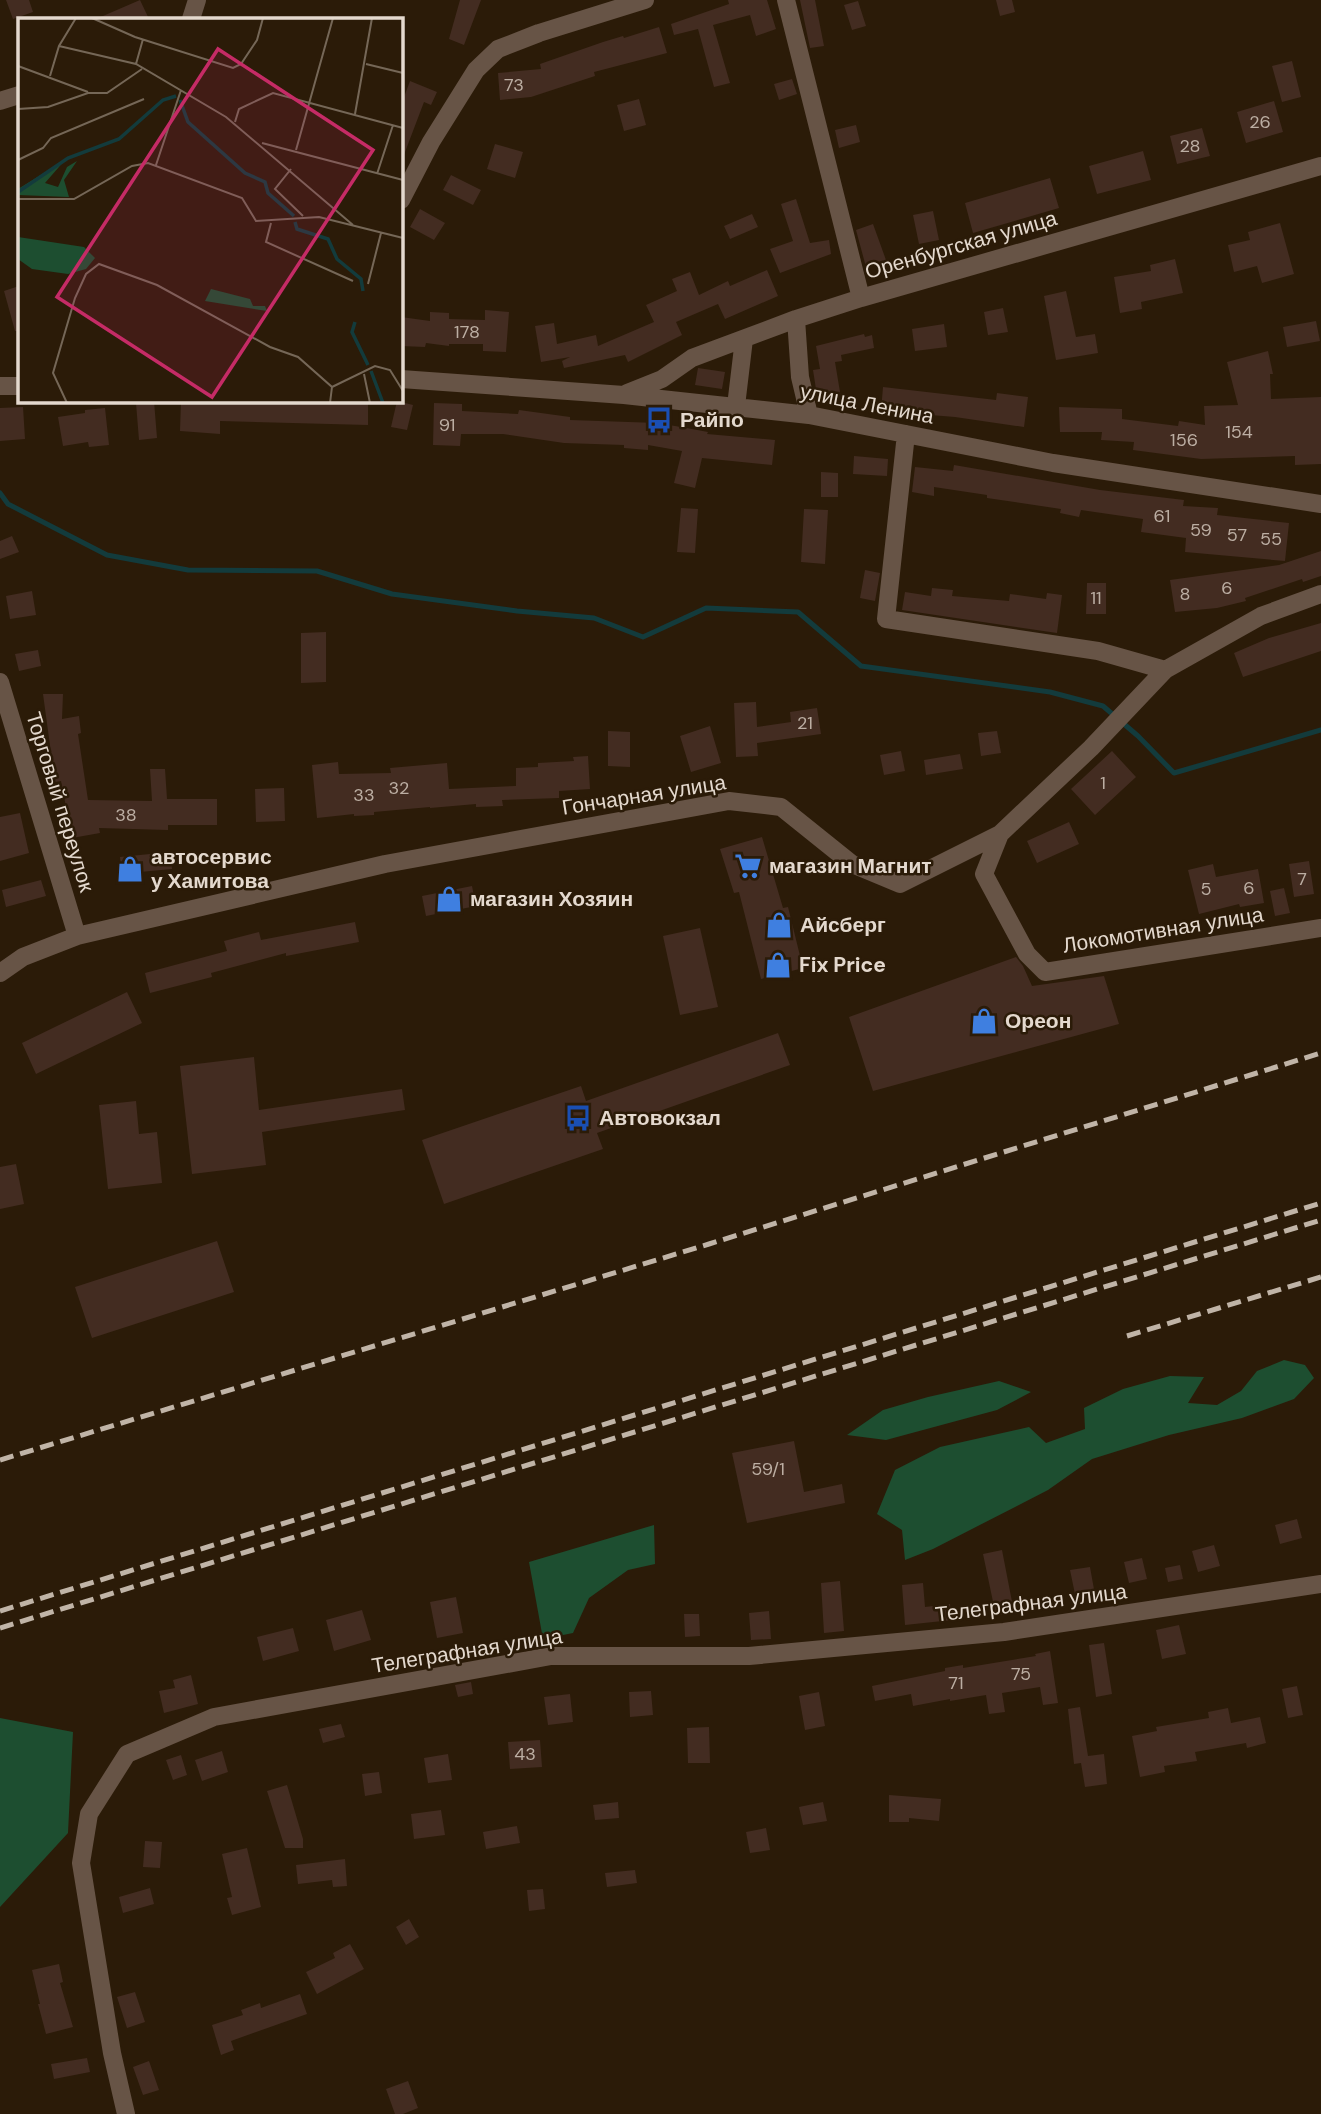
<svg xmlns="http://www.w3.org/2000/svg" width="1321" height="2114" font-family="'DM Sans',sans-serif">
  <style>
    .forest { fill: #1d4e30 }
    .lines { fill: none; stroke-linecap: round; stroke-linejoin: round }
    .stream { stroke: #133b3c; stroke-width: 5 }
    .building { fill: #432c21 }
    .minor { stroke: #675446; stroke-width: 18 }
    .rail { stroke: #c0b4a7; stroke-width: 5; stroke-dasharray: 14 7; stroke-linecap: butt }
    .labels { text-anchor: middle; dominant-baseline: central; stroke-width: 5; stroke-linejoin: round; paint-order: stroke }
    .number-label { font-size: 18px; fill: #bcaea3 }
    .street-label { font-size: 21px; fill: #e4d9ce; stroke: #2b1b08 }
    .poi-label { font-size: 21px; font-weight: bold; fill: #e4d9ce; stroke: #2b1b08; text-anchor: start }
    .inset-river { fill: none; stroke: #133b3c; stroke-width: 3.5 }
    .inset-road { fill: none; stroke: #756757; stroke-width: 2 }
    .view { fill: #c52b66; fill-opacity: 0.15; stroke: #c52b66; stroke-width: 3.5 }
    .inset-edge { fill: none; stroke: #e4d9ce; stroke-width: 3.5 }
  </style>
  <rect width="100%" height="100%" fill="#2b1b08"/>
  <path class="forest" d="M1284 1360 1305 1365 1314 1378 1294 1399 1242 1418 1169 1435 1092 1459 1048 1490 933 1549 905 1560 902 1530 877 1514 895 1470 940 1447 1029 1427 1046 1443 1085 1429 1084 1408 1123 1389 1170 1376 1204 1377 1188 1403 1217 1405 1241 1391 1257 1371Z
    M999 1381 1031 1392 997 1410 886 1440 847 1435 883 1410 928 1397Z
    M654 1525 655 1564 628 1570 589 1598 573 1633 543 1639 529 1562Z
    M0 1718 73 1732 68 1833 0 1907Z"/>
  <g class="lines">
    <path class="stream" d="M0 493 8 504 107 555 188 570 317 571 392 594 517 611 594 618 643 637 706 608 798 612 861 666 1050 692 1103 706 1138 736 1174 773 1321 730"/>
  </g>
  <path class="building" d="M6 0H29L33 12 13 19Z
    M140 0 149 19H96Z
    M460 0H481L464 45 449 39Z
    M728 0H767L776 29 756 36 750 15 713 25 730 83 714 87 698 29 674 35 671 24 729 4Z
    M800 0H815L824 46 810 48Z
    M996 0H1012L1015 12 1000 16Z
    M858 1 866 26 852 30 844 5Z
    M659 27 667 53 594 72 595 76 531 97 500 100 498 73 541 69 540 64 603 42 623 36 624 38Z
    M1292 61 1301 97 1282 102 1272 66Z
    M792 79 797 94 779 100 774 84Z
    M410 81 437 92 431 105 424 102 402 160 401 105Z
    M639 99 646 125 624 131 617 105Z
    M1274 101 1283 132 1246 143 1237 112Z
    M856 125 860 142 839 148 835 130Z
    M1202 128 1210 156 1177 164 1170 136Z
    M495 144 523 152 515 178 487 169Z
    M1143 151 1151 180 1097 194 1089 166Z
    M451 175 481 190 473 205 443 190Z
    M1050 178 1059 208 973 233 965 203Z
    M796 199 810 243 829 240 831 254 780 273 770 249 793 241 781 204Z
    M420 209 445 223 434 240 410 227Z
    M933 211 939 240 919 244 913 215Z
    M752 214 758 227 730 239 724 226Z
    M1280 223 1294 274 1262 283 1257 266 1234 272 1228 245 1250 240 1248 232Z
    M873 224 886 260 866 267 856 230Z
    M1175 259 1183 293 1141 302 1142 309 1120 313 1114 277 1151 271 1150 265Z
    M767 270 778 296 725 319 718 304 676 322 682 335 628 362 625 355 564 368 562 361 570 357 541 362 535 326 554 323 557 344 596 335 598 346 654 322 646 305 677 291 672 279 690 272 699 295 728 281 730 286Z
    M19 286V331H15L4 291Z
    M1066 291 1076 337 1095 334 1098 353 1056 360 1044 296Z
    M1003 308 1008 332 988 335 984 312Z
    M485 310 509 312 506 352 483 351V344H449V346L426 343 425 347 401 346V317L430 321V312L449 313V319L485 320Z
    M1316 321 1320 341 1287 347 1283 327Z
    M944 324 947 347 915 351 912 329Z
    M864 334 865 337 872 335 874 348 841 355 842 361 835 362 841 398 818 402 813 370 820 369 816 346Z
    M1268 351 1273 374H1270L1271 399 1321 397V464L1295 465V456L1201 459 1133 450 1134 442 1101 440 1102 432H1060L1059 407 1122 409V419L1178 426 1179 421 1205 425 1204 406 1238 405 1227 362Z
    M698 368 725 372 722 389 695 385Z
    M883 387 996 400 997 393 1028 397 1024 427 955 417 881 411Z
    M154 401 157 438 139 440 136 403Z
    M181 401H368V425L220 421V434L180 431Z
    M397 401 413 405 407 430 391 427Z
    M434 403 462 404V411L518 414 519 410 570 417V420L658 423 692 429 708 432 707 434 775 440 772 465 702 458 695 488 674 483 682 451 648 445V450L624 448V445L564 443 503 434H461L460 446 433 445Z
    M23 407 25 439 0 441V408Z
    M105 408 109 445 89 447 88 442 63 446 58 417 85 413V410Z
    M854 456 888 459 887 476 853 474Z
    M954 465 1100 490 1184 500 1183 506 1218 508 1217 515 1289 523 1285 561 1185 552 1186 538 1141 532 1143 519 1081 510 1079 517 1060 513 1061 509 987 498V495L934 487V496L912 492 915 467 953 471Z
    M821 472 838 473V497H821Z
    M681 508 698 509 695 553 677 552Z
    M804 509 828 510 825 564 801 562Z
    M12 536 19 552 0 559V541Z
    M1321 551V576L1303 582 1302 579 1245 598 1246 601 1217 608 1175 612 1170 580 1279 565Z
    M865 570 880 573 875 601 860 598Z
    M1087 583H1106V614H1086Z
    M932 588 953 590 952 596 1009 601 1010 594 1046 599 1047 593 1062 595 1057 633 902 610 905 592 931 596Z
    M32 591 36 615 10 619 6 596Z
    M1321 623V651L1243 677 1234 653 1269 638Z
    M326 632V682L301 683V633Z
    M38 650 41 666 19 671 15 654Z
    M43 694H63L62 719 79 716 81 733 78 734 88 800 152 801 150 769H165L167 799H217V825H168V830L99 828 100 833 72 838 61 781 55 782Z
    M756 702 757 727 791 722 790 712 817 708 821 734 757 743 758 756 736 757 734 703Z
    M710 726 721 763 691 772 680 736Z
    M608 731 630 732V767L608 766Z
    M997 731 1001 753 981 756 978 733Z
    M901 751 905 771 884 775 880 755Z
    M1112 751 1136 777 1095 815 1071 789Z
    M960 754 963 769 926 775 924 760Z
    M588 756 590 789 559 791V798L502 800 503 806 476 807V804L430 808V807L374 812V815L354 816V814L317 818 312 765 338 762 339 774 391 773 390 768 447 763 449 789 516 786V768L538 767V763L574 761 573 757Z
    M284 788 285 821 256 822 255 789Z
    M20 813 29 853 0 861V817Z
    M1069 822 1079 844 1037 863 1027 841Z
    M762 837 783 908 788 907 803 968 761 979 739 892 734 893 720 849Z
    M170 852 172 869 140 872 141 875 122 877 120 857Z
    M1309 861 1314 894 1294 897 1289 864Z
    M1213 864 1216 877 1258 869 1264 903 1240 907 1239 904 1199 914 1188 870Z
    M41 880 46 896 6 907 2 890Z
    M472 886 476 906 426 916 422 896Z
    M1284 888 1290 913 1275 916 1270 891Z
    M355 922 359 942 286 956V953L211 973 212 977 150 993 145 973 227 951 224 941 259 932 261 940Z
    M700 928 718 1007 680 1015 663 936Z
    M1016 957 1023 966 1032 986 1104 976 1119 1024 873 1091 849 1017Z
    M127 992 142 1023 36 1074 22 1043Z
    M778 1033 790 1065 597 1133 603 1149 444 1204 422 1140 581 1086 586 1101Z
    M254 1057 259 1110 402 1089 405 1110 262 1132 266 1165 192 1174 180 1066Z
    M136 1101 139 1134 157 1132 162 1183 108 1189 99 1105Z
    M16 1164 24 1204 0 1209V1167Z
    M217 1241 234 1292 92 1338 75 1287Z
    M794 1441 804 1492 842 1484 845 1503 747 1523 732 1453Z
    M1297 1519 1302 1538 1280 1544 1275 1525Z
    M1214 1545 1220 1566 1198 1572 1192 1551Z
    M1002 1550 1014 1612 996 1616 983 1554Z
    M1142 1558 1147 1579 1129 1583 1124 1562Z
    M1180 1565 1183 1579 1168 1582 1165 1568Z
    M1090 1567 1095 1595 1076 1599 1070 1570Z
    M840 1581 844 1631 824 1633 821 1583Z
    M923 1583 925 1607 950 1604 952 1620 905 1625 902 1585Z
    M456 1597 463 1633 437 1638 430 1602Z
    M362 1610 371 1640 334 1651 326 1620Z
    M769 1611 771 1639 751 1640 749 1613Z
    M684 1614H699L700 1636 685 1637Z
    M1179 1625 1186 1654 1162 1659 1156 1630Z
    M293 1628 299 1651 263 1661 257 1637Z
    M1104 1643 1112 1694 1096 1697 1089 1645Z
    M1050 1651 1058 1703 1043 1705 1040 1687 1002 1693 1005 1712 989 1714 986 1695 950 1701V1699L913 1706 911 1694 875 1701 872 1686 945 1671V1668L963 1665V1668L1036 1656 1035 1654Z
    M191 1675 198 1704 164 1713 159 1691 175 1688 173 1680Z
    M471 1682 473 1694 458 1697 455 1685Z
    M1297 1686 1303 1715 1288 1718 1282 1689Z
    M651 1691 653 1715 630 1717 629 1692Z
    M819 1692 825 1726 805 1730 799 1696Z
    M570 1694 573 1722 548 1725 544 1697Z
    M1080 1707 1088 1756 1104 1754 1107 1784 1085 1787 1081 1763 1074 1764 1068 1709Z
    M1228 1708 1231 1723 1260 1717 1266 1743 1247 1748 1246 1743 1195 1752 1197 1761 1164 1766 1165 1772 1140 1777 1132 1736 1157 1731 1156 1727 1209 1718 1208 1712Z
    M341 1724 345 1737 323 1743 319 1729Z
    M709 1727 710 1763H688L687 1728Z
    M540 1740 542 1767 510 1769 508 1742Z
    M222 1751 228 1772 202 1781 195 1760Z
    M448 1754 452 1780 428 1783 424 1758Z
    M181 1755 187 1775 173 1780 166 1760Z
    M379 1772 382 1793 365 1796 362 1774Z
    M287 1785 303 1839V1848H285L267 1791Z
    M889 1795 941 1799 939 1821 909 1818V1822H889Z
    M618 1802 619 1818 595 1820 593 1805Z
    M823 1802 827 1821 803 1825 799 1807Z
    M441 1810 445 1835 414 1839 411 1814Z
    M517 1826 520 1843 486 1849 483 1832Z
    M766 1828 770 1850 750 1853 746 1832Z
    M145 1841 162 1842 160 1868 143 1867Z
    M247 1848 261 1907 232 1915 227 1898 232 1897 222 1854Z
    M345 1859 347 1886 333 1887 332 1880 298 1884 296 1865Z
    M635 1870 637 1883 607 1887 605 1873Z
    M150 1888 154 1904 123 1913 119 1897Z
    M543 1889 545 1909 529 1911 527 1890Z
    M409 1919 419 1937 406 1945 396 1927Z
    M350 1944 364 1969 317 1994 306 1972 335 1958 333 1953Z
    M59 1964 63 1982 60 1983 73 2027 46 2034 38 2004H40L32 1970Z
    M135 1992 145 2022 127 2028 117 1997Z
    M300 1994 307 2014 231 2041 234 2050 221 2055 212 2025 243 2015 241 2010 260 2003 261 2008Z
    M87 2058 90 2072 54 2079 51 2064Z
    M149 2061 159 2090 143 2095 133 2067Z
    M408 2081 418 2108 403 2114H395L386 2089Z"/>
  <g class="lines">
    <path class="minor" d="M786 0 861 298
      M191 19 197 0
      M0 101 19 95
      M401 200 431 142 476 70 498 49 539 33 645 0
      M796 319 800 377 809 415
      M401 379 624 395 809 415 1053 463 1321 504
      M0 386H19
      M627 393 662 379 692 358 796 319 861 298 1321 166
      M736 406 744 339
      M906 434 886 619 1098 651 1165 670
      M0 682 77 936
      M1000 834 984 874 1027 954 1045 972 1321 928
      M0 973 23 957 77 936 385 864 729 801 781 807 852 864 900 884 1000 834 1091 748 1165 670 1261 616 1321 594
      M126 2114 112 2053 81 1863 89 1814 127 1754 214 1717 551 1656H749L1004 1632 1321 1584"/>
    <path class="rail" d="M1127 1336 1321 1277
      M0 1460 709 1244 1321 1053
      M0 1611 1321 1203
      M0 1628 1321 1220"/>
  </g>
  <defs>
    <g id="bus-bare" transform="scale(2.1)"><path d="M-5-6H5V4H4V6H2V4H-2V6H-4V4H-5ZM-3.5-4V0h7V-4ZM-3.5 1.2v1.5H-2V1.2ZM2 1.2v1.5H3.5V1.2Z" fill="#1a4fb4" stroke="#2b1b08" stroke-width="2.5" paint-order="stroke"/></g>
    <g id="supermarket-bare" transform="scale(2.1)"><path d="M-6-5.5h2.5l.6 2H6L4.5 2H-2.5L-4.4-4H-6ZM-1.5 3.2a1.3 1.3 0 1 0 .1 0ZM3 3.2a1.3 1.3 0 1 0 .1 0Z" fill="#3f7fe0" stroke="#2b1b08" stroke-width="2.5" paint-order="stroke"/></g>
    <g id="shop-bare" transform="scale(2.1)"><path d="M-5-2.5h2.3a2.7 3.5 0 0 1 5.4 0H5L5.5 6h-11ZM-1.5-2.5h3a1.5 2.3 0 0 0-3 0Z" fill="#3f7fe0" stroke="#2b1b08" stroke-width="2.5" paint-order="stroke"/></g>
  </defs>
  <g fill-rule="evenodd">
    <use href="#bus-bare" x="659" y="420"/>
    <use href="#supermarket-bare" x="748" y="866"/>
    <use href="#shop-bare" x="130" y="869"/>
    <use href="#shop-bare" x="449" y="899"/>
    <use href="#shop-bare" x="779" y="925"/>
    <use href="#shop-bare" x="778" y="965"/>
    <use href="#shop-bare" x="984" y="1021"/>
    <use href="#bus-bare" x="578" y="1118"/>
  </g>
  <g class="labels">
    <g class="number-label">
      <text x="514" y="85">73</text>
      <text x="1260" y="122">26</text>
      <text x="1190" y="146">28</text>
      <text x="467" y="332">178</text>
      <text x="447" y="425">91</text>
      <text x="1239" y="432">154</text>
      <text x="1184" y="440">156</text>
      <text x="1162" y="516">61</text>
      <text x="1201" y="530">59</text>
      <text x="1237" y="535">57</text>
      <text x="1271" y="539">55</text>
      <text x="1227" y="588">6</text>
      <text x="1185" y="594">8</text>
      <text x="1096" y="598">11</text>
      <text x="805" y="723">21</text>
      <text x="1103" y="783">1</text>
      <text x="399" y="788">32</text>
      <text x="364" y="795">33</text>
      <text x="126" y="815">38</text>
      <text x="1302" y="879">7</text>
      <text x="1249" y="888">6</text>
      <text x="1206" y="889">5</text>
      <text x="768" y="1469">59/1</text>
      <text x="1021" y="1674">75</text>
      <text x="956" y="1683">71</text>
      <text x="525" y="1754">43</text>
    </g>
    <g class="street-label">
      <text transform="translate(961 245) rotate(-16)">Оренбургская улица</text>
      <text transform="translate(867 404) rotate(11)">улица Ленина</text>
      <text transform="translate(644 795) rotate(-9)">Гончарная улица</text>
      <text transform="translate(60 802) rotate(73)">Торговый переулок</text>
      <text transform="translate(1163 930) rotate(-9)">Локомотивная улица</text>
      <text transform="translate(1031 1603) rotate(-7)">Телеграфная улица</text>
      <text transform="translate(467 1651) rotate(-9)">Телеграфная улица</text>
    </g>
    <g class="poi-label">
      <text x="680" y="420">Райпо</text>
      <text x="151" y="857">автосервис<tspan x="151" dy="24">у Хамитова</tspan></text>
      <text x="769" y="866">магазин Магнит</text>
      <text x="470" y="899">магазин Хозяин</text>
      <text x="800" y="925">Айсберг</text>
      <text x="799" y="965">Fix Price</text>
      <text x="1005" y="1021">Ореон</text>
      <text x="599" y="1118">Автовокзал</text>
    </g>
  </g>
  <g transform="translate(18 18)">
    <rect width="385" height="385" fill="#2b1b08"/>
    <path d="M47 142 27 165 40 169 49 149 59 143 46 162 51 179 0 177V171ZM0 219 66 229 77 240 68 251 50 256 14 251 0 241ZM193 271 232 281 235 288H247L249 293 187 283Z" fill="#1d4e30"/>
    <path class="inset-river" d="M162 82 170 104 227 155 247 164 250 175 276 198M0 174 50 140 101 121 145 82 158 78M277 204 279 211 310 221 319 241 343 261 345 273M337 304 334 314 350 347M353 353 365 385"/>
    <path class="inset-road" d="M74 0 117 19 215 50 223 46 239 22 245 0M41 28 118 46 208 99 335 207M118 46 125 21M348 46 385 55M0 48 70 74M32 58 41 28 58 0M0 91 30 89 70 75H89L124 51M337 96 354 0M217 104 221 91 255 75 385 110M244 125 385 162M278 132 315 0M0 142 25 130 33 120 126 81M138 147 163 72M273 151 257 171 285 198M359 156 375 107M0 181H56L114 148 130 145 224 180 238 203 301 199 385 220M253 205 248 224 335 263M350 266 363 215M346 356 352 385M314 369 357 348 372 352 385 373M49 385 35 355 57 280 68 256 81 246 139 267 252 329 280 339 314 369 312 385"/>
    <path class="view" d="M200 31 355 132 194 379 39 279Z"/>
    <rect width="385" height="385" class="inset-edge"/>
  </g>
</svg>
